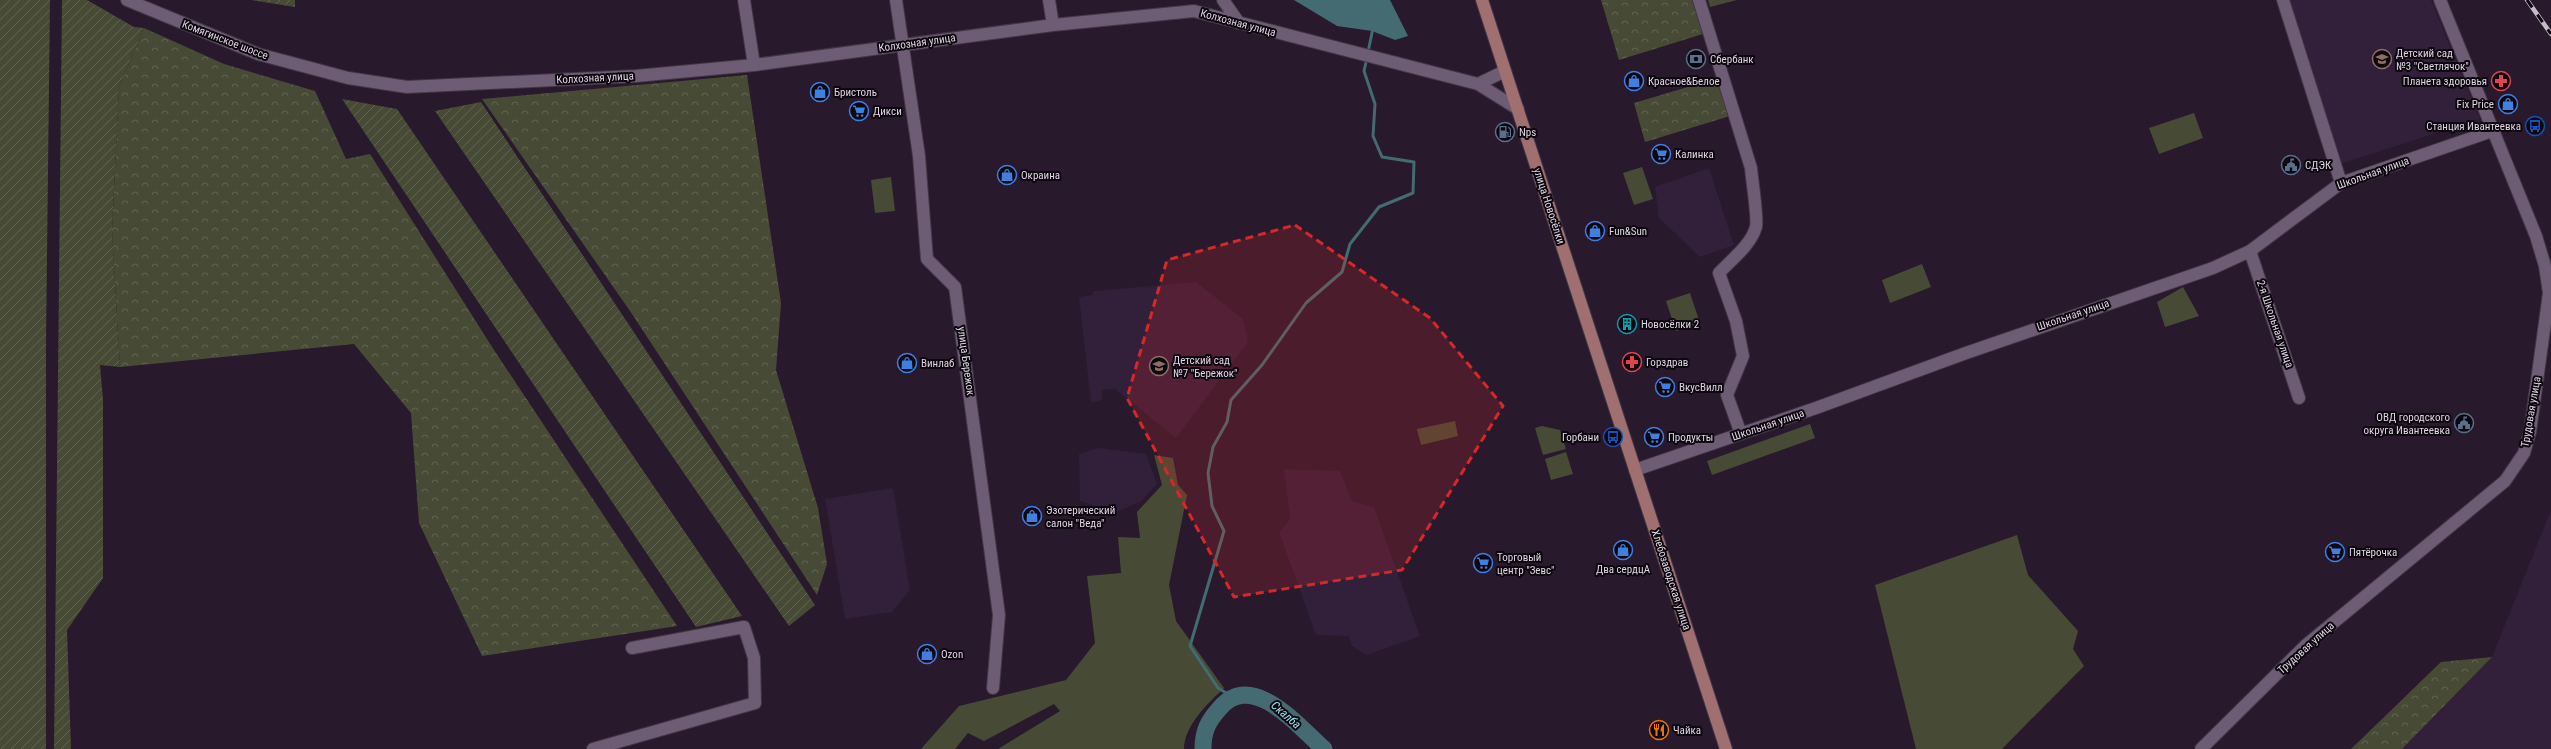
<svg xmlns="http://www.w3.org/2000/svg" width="2551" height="749" font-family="'Roboto Condensed',sans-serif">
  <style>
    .built { fill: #321f39 }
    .green { fill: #474b35 }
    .forest { fill: url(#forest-crowns) }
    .garden { fill: url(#garden-furrows) }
    .water { fill: #446b72 }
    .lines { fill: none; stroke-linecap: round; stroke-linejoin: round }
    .stream { stroke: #446b72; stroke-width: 3 }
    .river { stroke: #446b72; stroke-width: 17 }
    .minor-casing { stroke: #423646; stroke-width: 14 }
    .major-casing { stroke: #423646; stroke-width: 14 }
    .minor { stroke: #6d5c73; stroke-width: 12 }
    .major { stroke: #a06f6f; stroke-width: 12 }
    .rail-casing { stroke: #c5bbc9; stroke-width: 4.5 }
    .rail { stroke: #0d0710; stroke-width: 3; stroke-dasharray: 9; stroke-linecap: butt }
    .marked { fill: #d62828; fill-opacity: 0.2; stroke: #d62828; stroke-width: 3; stroke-dasharray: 8 5; stroke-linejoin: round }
    .labels { text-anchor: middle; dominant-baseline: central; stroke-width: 4; stroke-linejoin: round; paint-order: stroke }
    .street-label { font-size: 11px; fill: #dfd5e2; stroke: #0d0710 }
    .poi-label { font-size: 11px; fill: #dfd5e2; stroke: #0d0710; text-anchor: start }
    .water-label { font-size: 12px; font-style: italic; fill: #9be5f1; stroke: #0d0710 }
  </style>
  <defs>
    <pattern id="forest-crowns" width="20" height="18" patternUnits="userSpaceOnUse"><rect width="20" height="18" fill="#474b35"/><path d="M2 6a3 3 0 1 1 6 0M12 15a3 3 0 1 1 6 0" fill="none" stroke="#616452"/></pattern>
    <pattern id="garden-furrows" width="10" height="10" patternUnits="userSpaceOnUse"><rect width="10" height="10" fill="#474b35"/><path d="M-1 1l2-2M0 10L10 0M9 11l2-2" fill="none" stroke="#616452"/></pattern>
  </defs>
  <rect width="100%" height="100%" fill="#28192d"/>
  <path class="built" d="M2290 0H2431L2480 119 2340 164Z
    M1709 168 1734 245 1700 257 1659 218 1655 187Z
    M1196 282 1243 319 1248 342 1176 438 1115 389 1102 390V400L1091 403 1079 297 1092 295 1094 291Z
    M1099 448 1146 454 1157 484 1141 501 1108 516 1104 509 1080 501 1079 454Z
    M1284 469 1340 471 1352 501 1374 507 1420 636 1367 655 1352 646 1349 636 1316 635 1279 532 1290 519Z
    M893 488 910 590 892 612 845 619 825 499Z
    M2551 510V749H2402L2492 657Z"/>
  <path class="green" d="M1708 0H1737L1710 7Z
    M2194 113 2203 138 2159 154 2149 128Z
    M1642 167 1653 199 1634 205 1623 173Z
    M891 177 895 211 875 213 871 180Z
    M1922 264 1931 287 1890 303 1882 280Z
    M2183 287 2199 316 2165 327 2157 302Z
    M1690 293 1700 323 1676 331 1666 301Z
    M1455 421 1458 436 1421 445 1417 429Z
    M1810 424 1815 438 1712 475 1707 461Z
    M1542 426 1560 430 1566 449 1543 455 1535 428Z
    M1566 452 1573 474 1551 480 1545 459Z
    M1154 455 1173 458 1178 485 1187 495 1169 585 1176 621 1224 688C1208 703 1184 726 1184 749H998L1060 711 1054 704 984 741 968 733 955 749H921L959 706 1066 680 1095 643 1087 576 1121 573 1118 537 1140 538 1137 512 1162 485Z
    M2017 535 2028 575 2078 631 2073 649 2084 666 2002 749H1916L1875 585Z"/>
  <path class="forest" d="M1601 0H1696L1706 33 1619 60Z
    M144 28 224 64 315 91 346 159 370 154 494 350 677 626 482 656 419 523 411 413 354 344 120 367 112 231 119 87Z
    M747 75 781 303 776 370 818 508 827 564 817 595 630 311 482 99Z
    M1718 78 1730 116 1645 142 1634 103Z
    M2492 657 2402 749H2351L2441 662Z"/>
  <path class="garden" d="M0 0H50L46 344V749H0Z
    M62 0H87L134 27 144 28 119 87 112 231 120 367 100 365 103 400V578L67 630 71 749H54Z
    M251 0H295V7Z
    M342 99 397 109 742 616 696 627Z
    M481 102 815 605 789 626 435 111Z"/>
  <path class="water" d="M1294 0H1390L1408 36 1395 40 1372 31 1337 26Z"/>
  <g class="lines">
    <path class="stream" d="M1368 52 1373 28
      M1233 697 1218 688 1190 646 1224 531 1212 506 1208 473 1213 447 1227 422 1231 400 1262 365 1306 303 1342 272 1350 244 1379 207 1413 193 1414 162 1382 157 1373 136 1375 104 1364 71 1367 58"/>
    <path class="river" d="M1203 749C1203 731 1208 721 1220 708 1253 670 1299 727 1324 749"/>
    <g class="minor-casing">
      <path id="minor" d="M127 0 258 54 348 78 407 87 636 76 754 65 1053 25 1194 11 1478 84 1518 109
        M744 0 754 65
        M896 0 919 156 927 259 955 287 999 615 993 688
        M1049 0 1053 25
        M1223 0 1239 23
        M1699 0 1751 168C1752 181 1758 217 1756 227 1751 245 1731 260 1719 273L1736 321 1743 356 1727 395 1741 434
        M2283 0 2341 183
        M1478 84 1505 71
        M2250 251 2299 398
        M1635 470 1816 408 1966 353 2213 268 2250 251 2341 183 2495 130
        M593 749 755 703 754 658 744 627 632 648
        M2201 749 2305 646 2505 481 2524 453 2530 432 2549 293 2545 266 2536 236 2440 0"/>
    </g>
    <g class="major-casing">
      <path id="major" d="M1482 0 1726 749"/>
    </g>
    <use href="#minor" class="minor"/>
    <use href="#major" class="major"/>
    <g class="rail-casing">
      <path id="rail" d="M2527 0 2551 34"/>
    </g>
    <use href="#rail" class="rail"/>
  </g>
  <path class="marked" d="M1295 225 1430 318 1503 406 1402 570 1234 597 1127 398 1167 260Z"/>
  <defs>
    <g id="bank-ring" transform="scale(1)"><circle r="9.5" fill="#0d0710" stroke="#5c6f8a" stroke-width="1.5"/><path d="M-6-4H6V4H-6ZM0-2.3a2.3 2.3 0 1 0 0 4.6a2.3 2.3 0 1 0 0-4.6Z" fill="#5c6f8a"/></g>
    <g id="school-ring" transform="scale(1)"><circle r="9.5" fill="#0d0710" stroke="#8d6e63" stroke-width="1.5"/><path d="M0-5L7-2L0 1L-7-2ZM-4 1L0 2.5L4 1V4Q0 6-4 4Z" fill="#8d6e63"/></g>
    <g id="shop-ring" transform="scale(1)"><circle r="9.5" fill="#0d0710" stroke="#3f7fe0" stroke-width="1.5"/><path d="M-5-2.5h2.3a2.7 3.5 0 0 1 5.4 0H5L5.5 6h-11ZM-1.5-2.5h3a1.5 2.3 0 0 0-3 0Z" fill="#3f7fe0"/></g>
    <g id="pharmacy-ring" transform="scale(1)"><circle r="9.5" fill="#0d0710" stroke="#e0444e" stroke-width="1.5"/><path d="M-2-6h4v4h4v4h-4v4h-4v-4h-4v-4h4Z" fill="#e0444e"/></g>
    <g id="supermarket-ring" transform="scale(1)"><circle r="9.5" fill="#0d0710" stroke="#3f7fe0" stroke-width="1.5"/><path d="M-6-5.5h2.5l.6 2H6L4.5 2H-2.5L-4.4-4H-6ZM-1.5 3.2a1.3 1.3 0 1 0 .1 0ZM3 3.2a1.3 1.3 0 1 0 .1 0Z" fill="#3f7fe0"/></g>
    <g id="bus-ring" transform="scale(1)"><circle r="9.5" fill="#0d0710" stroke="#1a4fb4" stroke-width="1.5"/><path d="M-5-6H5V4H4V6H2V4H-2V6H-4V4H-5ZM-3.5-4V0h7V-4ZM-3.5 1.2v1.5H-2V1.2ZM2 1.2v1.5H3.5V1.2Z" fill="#1a4fb4"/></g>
    <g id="fuel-ring" transform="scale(1)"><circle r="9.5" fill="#0d0710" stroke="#5c6f8a" stroke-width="1.5"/><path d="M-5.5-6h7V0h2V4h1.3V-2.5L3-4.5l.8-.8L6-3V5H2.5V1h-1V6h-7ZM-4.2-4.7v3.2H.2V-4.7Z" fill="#5c6f8a"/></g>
    <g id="civic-ring" transform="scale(1)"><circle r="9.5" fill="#0d0710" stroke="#5c6f8a" stroke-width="1.5"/><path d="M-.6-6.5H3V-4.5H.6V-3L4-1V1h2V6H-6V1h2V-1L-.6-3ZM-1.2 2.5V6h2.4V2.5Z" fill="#5c6f8a"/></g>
    <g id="building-ring" transform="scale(1)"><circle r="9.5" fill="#0d0710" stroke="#0f9aa8" stroke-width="1.5"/><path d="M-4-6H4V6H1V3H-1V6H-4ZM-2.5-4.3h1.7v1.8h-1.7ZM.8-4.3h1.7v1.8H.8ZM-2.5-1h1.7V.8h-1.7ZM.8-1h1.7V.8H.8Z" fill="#0f9aa8"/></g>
    <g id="restaurant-ring" transform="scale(1)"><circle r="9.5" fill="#0d0710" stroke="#e8710a" stroke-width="1.5"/><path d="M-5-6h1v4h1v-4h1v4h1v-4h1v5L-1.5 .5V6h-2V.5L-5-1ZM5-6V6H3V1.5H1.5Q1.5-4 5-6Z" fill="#e8710a"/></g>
  </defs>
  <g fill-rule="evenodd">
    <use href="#bank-ring" x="1696" y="59"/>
    <use href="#school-ring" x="2382" y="59"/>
    <use href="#shop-ring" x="1634" y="81"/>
    <use href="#pharmacy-ring" x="2501" y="81"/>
    <use href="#shop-ring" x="820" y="92"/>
    <use href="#shop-ring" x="2508" y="104"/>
    <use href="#supermarket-ring" x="859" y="111"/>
    <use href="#bus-ring" x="2535" y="126"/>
    <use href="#fuel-ring" x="1505" y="132"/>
    <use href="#supermarket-ring" x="1661" y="154"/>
    <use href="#civic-ring" x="2291" y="165"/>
    <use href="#shop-ring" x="1007" y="175"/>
    <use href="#shop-ring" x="1595" y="231"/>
    <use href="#building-ring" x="1627" y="324"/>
    <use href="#pharmacy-ring" x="1632" y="362"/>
    <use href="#shop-ring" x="907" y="363"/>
    <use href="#school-ring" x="1159" y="366"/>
    <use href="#supermarket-ring" x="1665" y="387"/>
    <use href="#civic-ring" x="2464" y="423"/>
    <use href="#bus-ring" x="1613" y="437"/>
    <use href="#supermarket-ring" x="1654" y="437"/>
    <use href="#shop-ring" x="1032" y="516"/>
    <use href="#shop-ring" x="1623" y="550"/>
    <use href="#supermarket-ring" x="2335" y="552"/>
    <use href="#supermarket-ring" x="1483" y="563"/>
    <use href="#shop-ring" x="927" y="654"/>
    <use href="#restaurant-ring" x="1659" y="730"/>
  </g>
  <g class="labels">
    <g class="street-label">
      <text transform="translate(1238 23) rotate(15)">Колхозная улица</text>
      <text transform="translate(225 40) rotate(21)">Комягинское шоссе</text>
      <text transform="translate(917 43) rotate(-8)">Колхозная улица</text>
      <text transform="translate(595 78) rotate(-3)">Колхозная улица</text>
      <text transform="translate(2373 173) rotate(-20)">Школьная улица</text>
      <text transform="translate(1549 206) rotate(72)">улица Новосёлки</text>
      <text transform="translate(2073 315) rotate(-19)">Школьная улица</text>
      <text transform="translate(2275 324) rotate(71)">2-я Школьная улица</text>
      <text transform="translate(966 361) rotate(82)">улица Бережок</text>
      <text transform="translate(2531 412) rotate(-80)">Трудовая улица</text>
      <text transform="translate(1768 425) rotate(-19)">Школьная улица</text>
      <text transform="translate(1671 580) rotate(72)">Хлебозаводская улица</text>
      <text transform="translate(2306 648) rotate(-42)">Трудовая улица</text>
    </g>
    <g class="poi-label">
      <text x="2396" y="53">Детский сад<tspan x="2396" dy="13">№3 "Светлячок"</tspan></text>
      <text x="1710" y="59">Сбербанк</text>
      <text x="1648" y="81">Красное&amp;Белое</text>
      <text x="2487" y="81" text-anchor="end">Планета здоровья</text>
      <text x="834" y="92">Бристоль</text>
      <text x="2494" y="104" text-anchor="end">Fix Price</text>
      <text x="873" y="111">Дикси</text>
      <text x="2521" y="126" text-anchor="end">Станция Ивантеевка</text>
      <text x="1519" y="132">Nps</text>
      <text x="1675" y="154">Калинка</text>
      <text x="2305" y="165">СДЭК</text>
      <text x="1021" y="175">Окраина</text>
      <text x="1609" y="231">Fun&amp;Sun</text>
      <text x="1641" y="324">Новосёлки 2</text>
      <text x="1173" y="360">Детский сад<tspan x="1173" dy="13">№7 "Бережок"</tspan></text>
      <text x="1646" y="362">Горздрав</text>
      <text x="921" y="363">Винлаб</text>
      <text x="1679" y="387">ВкусВилл</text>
      <text x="2450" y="417" text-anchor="end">ОВД городского<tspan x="2450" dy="13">округа Ивантеевка</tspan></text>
      <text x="1599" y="437" text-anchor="end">Горбани</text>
      <text x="1668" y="437">Продукты</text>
      <text x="1046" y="510">Эзотерический<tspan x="1046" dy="13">салон "Веда"</tspan></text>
      <text x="2349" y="552">Пятёрочка</text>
      <text x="1497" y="557">Торговый<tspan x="1497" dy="13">центр "Зевс"</tspan></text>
      <text x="1623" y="569" text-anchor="middle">Два сердцА</text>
      <text x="941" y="654">Ozon</text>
      <text x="1673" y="730">Чайка</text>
    </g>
    <g class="water-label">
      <text transform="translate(1286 715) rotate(41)">Скалба</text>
    </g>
  </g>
</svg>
